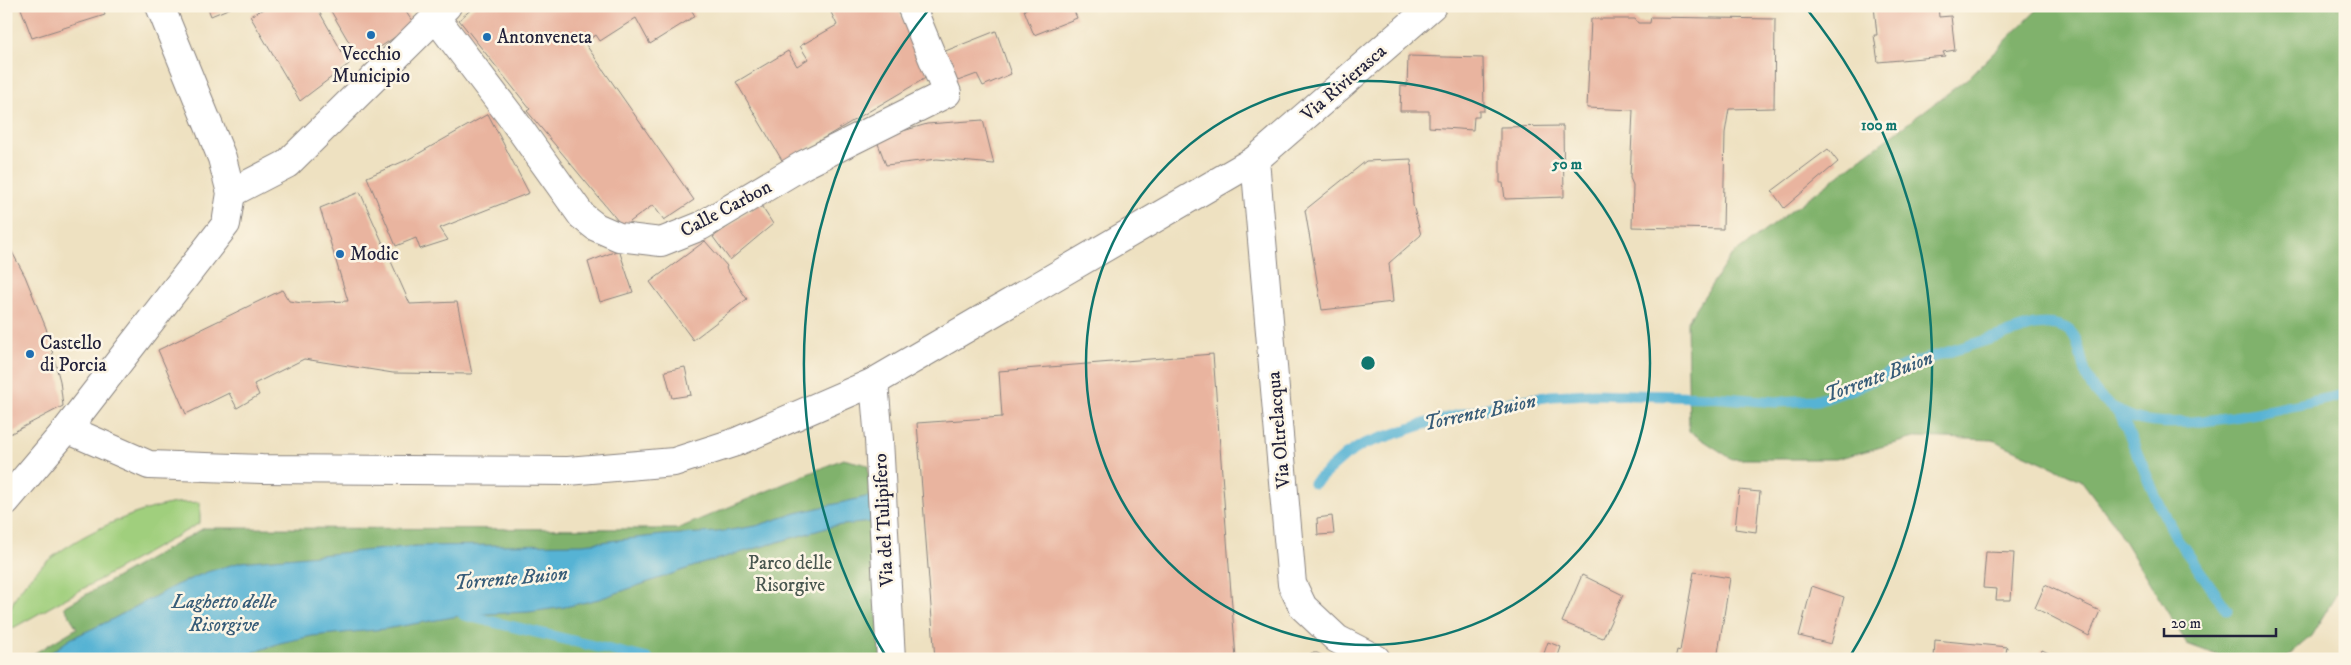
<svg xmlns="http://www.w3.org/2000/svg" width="2351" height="665" font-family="'IM FELL DW Pica',serif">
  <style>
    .green { fill: #a0cf7d; stroke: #61785c }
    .forest { fill: #80b26c; stroke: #516a54 }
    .water { fill: #56b3d4; stroke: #3c6a88 }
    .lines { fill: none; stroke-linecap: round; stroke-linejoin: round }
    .stream { stroke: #56b3d4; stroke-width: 11 }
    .building { fill: #e9b49f }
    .street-casing { stroke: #88827e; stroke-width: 30 }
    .secondary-casing { stroke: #88827e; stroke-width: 30 }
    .street { stroke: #fff; stroke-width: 28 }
    .secondary { stroke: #fff; stroke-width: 28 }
    .ring { fill: none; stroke: #0f766e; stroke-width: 2.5 }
    .poi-dot { fill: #1f6fb2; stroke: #fcf5e5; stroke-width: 2 }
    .labels { text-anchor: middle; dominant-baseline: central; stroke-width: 5; stroke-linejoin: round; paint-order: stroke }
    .poi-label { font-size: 19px; fill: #22223b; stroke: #fcf5e5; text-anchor: start }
    .street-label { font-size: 19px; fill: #22223b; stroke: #fcf5e5 }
    .park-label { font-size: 19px; fill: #48564f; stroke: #fcf5e5 }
    .water-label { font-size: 20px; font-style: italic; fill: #375c78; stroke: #fcf5e5 }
    .centre { fill: #0f766e; stroke: #fcf5e5; stroke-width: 2.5 }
    .ring-label { font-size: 15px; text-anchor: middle; font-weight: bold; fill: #0f766e; stroke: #fcf5e5; stroke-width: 5; stroke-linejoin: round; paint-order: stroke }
  </style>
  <rect width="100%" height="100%" fill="#fcf5e5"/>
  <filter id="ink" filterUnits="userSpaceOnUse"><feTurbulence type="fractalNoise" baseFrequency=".02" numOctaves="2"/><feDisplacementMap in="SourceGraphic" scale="10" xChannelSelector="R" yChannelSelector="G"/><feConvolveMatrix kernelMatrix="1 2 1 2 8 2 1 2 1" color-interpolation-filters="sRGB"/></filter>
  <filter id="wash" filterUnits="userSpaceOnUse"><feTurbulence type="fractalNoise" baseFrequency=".0096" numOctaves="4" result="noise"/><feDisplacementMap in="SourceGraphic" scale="20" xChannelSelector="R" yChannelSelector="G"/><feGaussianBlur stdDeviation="1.12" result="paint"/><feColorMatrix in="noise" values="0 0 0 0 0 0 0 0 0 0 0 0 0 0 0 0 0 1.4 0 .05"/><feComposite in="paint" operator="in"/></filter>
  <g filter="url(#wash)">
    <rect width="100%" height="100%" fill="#eee1c1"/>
    <path class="green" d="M200 502V523L6 632C6 563 119 512 176 503 184 502 192 503 200 502Z"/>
    <path class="forest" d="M2041 6H2345V589L2339 590 2311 636 2285 659H2228L2187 644 2112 521 2081 480 1993 440 1918 437 1836 459H1732L1689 431 1687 322 1730 257 1968 78Z
      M843 459 868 465 882 659H25L77 628 64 607 204 528 677 529Z"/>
    <path class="water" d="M870 496 871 522 834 526 701 564 599 599 565 607 529 612 465 615 385 629 312 636 280 643 235 659H42L70 639 109 621 176 585 207 572 241 562 417 546 583 544 663 535 718 532 756 526 796 513Z"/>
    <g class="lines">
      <path class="stream" d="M2120 413 2157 500 2176 537 2227 610
        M1314 483 1346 455 1364 444 1427 423 1511 402 1552 396 1590 394 1711 397 1776 402 1818 400 1853 389 1904 366 2034 325C2092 318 2071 358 2094 390 2104 404 2118 412 2134 418 2183 434 2292 405 2345 395
        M455 604 464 615 648 659"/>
    </g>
    <g id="blocks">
      <path class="building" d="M20 6H102L105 15 32 38Z
        M207 6H235L211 16Z
        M269 6H316L349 64 300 101 250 16Z
        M328 6H402L414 24 360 61Z
        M475 6H689L695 16 650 44 636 18 600 41 596 35 584 42 694 200 664 220 653 205 623 227 527 111 530 109 459 20Z
        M828 6H897L929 76 783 162 736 82 788 51 797 66 808 59 800 46 837 25Z
        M1027 6H1072L1077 18 1034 35 1024 10 1028 8Z
        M1874 6H1938L1939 17 1951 16 1955 50 1943 52 1945 56 1878 62 1874 35H1877Z
        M1651 17 1775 19 1774 108 1729 109 1725 133 1723 229 1632 227 1633 185 1630 178 1633 110 1587 108 1591 19H1635L1638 23H1650Z
        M996 31 1011 74 983 86 977 74 955 82 943 52Z
        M1408 56 1483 58 1484 111H1479V117H1474L1473 130 1429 127V111H1400L1401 86 1407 87Z
        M488 114 529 193 440 228 448 240 420 249 416 238 396 246 367 177 409 159Z
        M983 120 994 164 937 159 886 165 877 141 889 135 927 124Z
        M1563 126 1564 197 1505 199 1503 183H1500V127Z
        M1828 149 1838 162 1784 208 1772 191Z
        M1411 159 1413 205 1421 235 1389 263 1393 302 1322 310 1305 210 1366 161Z
        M360 192 410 304 457 302 472 374 393 373 304 359 254 384 259 395 237 408 229 393 186 414 158 350 282 290 289 301 302 303 348 301 320 208Z
        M760 204 773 224 730 260 713 237Z
        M6 241 25 276 46 328 60 381 63 406 6 436Z
        M705 241 727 266 726 268 747 299 693 340 650 282Z
        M619 250 633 292 600 302 588 262Z
        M1213 354 1236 659H935L917 423 1002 417 999 371Z
        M685 367 691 395 672 398 665 371Z
        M1739 490 1760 492 1756 532 1735 529Z
        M1332 516 1334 534 1318 535 1317 518Z
        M1986 552 2014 553 2011 600H1996L1997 589 1983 588Z
        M1694 572 1730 578 1717 659H1675L1677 650 1680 651Z
        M1582 575 1623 595 1603 638 1562 622Z
        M2045 585 2100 611 2089 636 2035 608Z
        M1812 586 1844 597 1831 644 1799 636Z
        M1935 640 2007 647 2005 659H1934Z
        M1548 642 1561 647 1557 659H1542Z
        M2042 650 2061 659H2039Z
        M1311 653H1317L1330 659H1306Z"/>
    </g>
  </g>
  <g filter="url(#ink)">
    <use href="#blocks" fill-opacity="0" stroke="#88827e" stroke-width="1"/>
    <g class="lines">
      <g class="street-casing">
        <path id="street" d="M436 18 512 118 582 216 596 227 619 237 661 242 701 226 803 165 947 93 911 6
          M1255 160 1292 584 1303 607 1337 639 1376 659
          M231 193 287 164 447 6
          M874 382 879 440 891 659"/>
      </g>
      <g class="secondary-casing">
        <path id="secondary" d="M67 429 149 465 262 469 568 471 674 462 736 442 874 382 1255 160 1432 6
          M6 501 67 429 226 224 231 193 222 158 160 6"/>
      </g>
      <use href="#street" class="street"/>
      <use href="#secondary" class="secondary"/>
    </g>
  </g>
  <g class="ring">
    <circle cx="1368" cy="363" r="282"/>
    <path d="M887 658A564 564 0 0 1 930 8M1806 8A564 564 0 0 1 1849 658"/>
  </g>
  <g class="poi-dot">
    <circle cx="371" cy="35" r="5"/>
    <circle cx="487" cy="37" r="5"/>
    <circle cx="340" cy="254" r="5"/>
    <circle cx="30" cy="354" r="5"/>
  </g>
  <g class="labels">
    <g class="poi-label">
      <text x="497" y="37">Antonveneta</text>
      <text x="371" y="54" text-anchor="middle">Vecchio<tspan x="371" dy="22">Municipio</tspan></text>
      <text x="350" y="254">Modic</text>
      <text x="40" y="343">Castello<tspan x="40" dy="22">di Porcia</tspan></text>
    </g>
    <g class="street-label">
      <text transform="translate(1344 83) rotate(-41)">Via Rivierasca</text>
      <text transform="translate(726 209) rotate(-28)">Calle Carbon</text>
      <text transform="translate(1279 430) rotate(-95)">Via Oltrelacqua</text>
      <text transform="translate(884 520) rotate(-93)">Via del Tulipifero</text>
    </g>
    <g class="park-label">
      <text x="790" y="563">Parco delle<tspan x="790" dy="22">Risorgive</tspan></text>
    </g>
    <g class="water-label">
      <text transform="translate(1879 377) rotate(-20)">Torrente Buion</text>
      <text transform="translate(1480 413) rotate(-12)">Torrente Buion</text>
      <text transform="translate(511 579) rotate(-5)">Torrente Buion</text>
      <text x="224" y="602">Laghetto delle<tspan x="224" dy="23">Risorgive</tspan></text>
    </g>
  </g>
  <circle cx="1368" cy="363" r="8" class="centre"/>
  <g class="ring-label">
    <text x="1879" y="130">100 m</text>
    <text x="1567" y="169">50 m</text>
  </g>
  <rect width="2351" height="665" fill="none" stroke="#fcf5e5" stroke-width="25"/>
  <path d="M2164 628v8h112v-8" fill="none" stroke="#22223b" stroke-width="2.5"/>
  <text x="2171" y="628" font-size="15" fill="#22223b" stroke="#fcf5e5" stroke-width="4" paint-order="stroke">20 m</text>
</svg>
